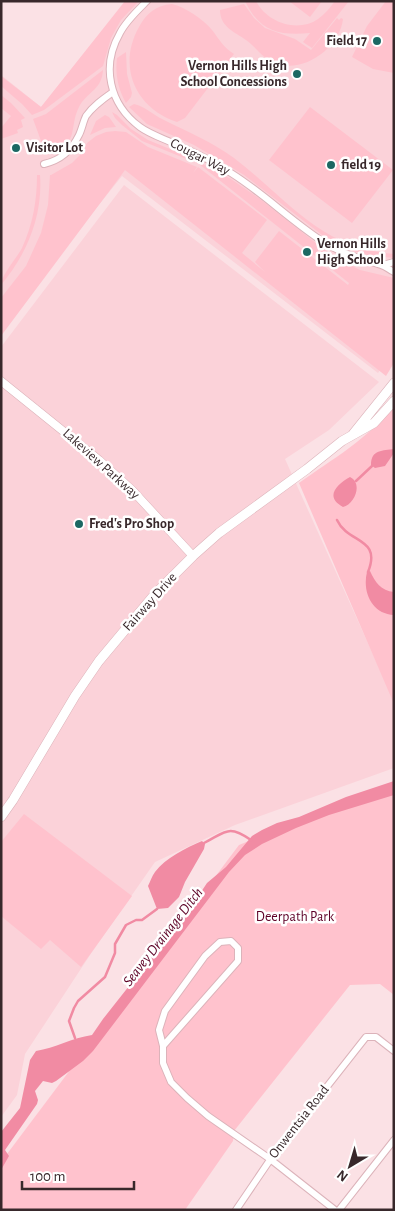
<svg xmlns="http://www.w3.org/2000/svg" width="395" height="1211" font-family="'Alegreya Sans',sans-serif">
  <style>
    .built { fill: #fbd2d9 }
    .green { fill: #ffc2cd }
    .water { fill: #f18ba3 }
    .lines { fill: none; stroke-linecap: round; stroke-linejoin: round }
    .stream { stroke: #f18ba3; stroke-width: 2.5 }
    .minor-casing { stroke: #dcb3ba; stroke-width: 8 }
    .tertiary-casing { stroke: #dcb3ba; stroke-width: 9 }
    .secondary-casing { stroke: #dcb3ba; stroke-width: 10 }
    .minor { stroke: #fff; stroke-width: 6 }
    .tertiary { stroke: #fff; stroke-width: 8 }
    .secondary { stroke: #fff; stroke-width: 9 }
    .poi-dot { fill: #1c6863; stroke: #fff; stroke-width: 2 }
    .labels { text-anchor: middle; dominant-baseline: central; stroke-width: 5; stroke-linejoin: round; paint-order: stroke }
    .poi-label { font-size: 14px; font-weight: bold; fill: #38282b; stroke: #fff; text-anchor: start }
    .street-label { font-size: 14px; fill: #38282b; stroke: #fff }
    .park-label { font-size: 14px; fill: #5e0027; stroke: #fff }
    .water-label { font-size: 15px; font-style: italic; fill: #5c0025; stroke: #fff }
  </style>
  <rect width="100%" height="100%" fill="#fbe1e5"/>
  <path class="built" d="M126 1H394V352L378 373 122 176 1 327V75L41 107Z
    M124 185 379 382 329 430 285 459 394 701V768L235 825 155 862 90 955 25 1054 17 1095 1 1117V347Z"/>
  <path class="green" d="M125 1H139L121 20 111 38 103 66 44 110 32 115 22 104 1 86V76L41 107Z
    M245 1H256C267 23 298 33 318 19 325 14 330 8 335 1H349L312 48 303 42 310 33C279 36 259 31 245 1Z
    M289 1H322L310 17Z
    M386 1H394V73L373 69 352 57 367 26Z
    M172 4C185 7 203 19 212 30 219 39 224 48 234 54L185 118 177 122C135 108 117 66 139 27 146 14 156 5 172 4Z
    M244 4 254 18 265 28 295 39 311 50 337 18 339 20 341 18 343 19C340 47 305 73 277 64 264 60 257 48 246 40 235 32 220 27 220 10Z
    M126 52 127 74 132 93 131 97 126 103C118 89 115 74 117 58Z
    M103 70C102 89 89 91 80 105 69 125 79 138 57 154H47L44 149 33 119 46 114Z
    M1 95 11 103 25 118 21 120 23 127 17 130 18 133 1 139V128L11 116 1 108Z
    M134 104C146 107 153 115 164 120 188 132 212 142 234 158 288 199 319 248 394 254V258L368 255 353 251 330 241 244 175 194 145 147 124 129 107Z
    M310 107 393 170 352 223 269 160Z
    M112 112 117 115 131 129 148 140 187 156 231 179 260 199 326 251 340 260 360 270 394 278V363L386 376 125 170 1 336V298L26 266 41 233 48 205 50 175H51L72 163 80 155 87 143 96 136 106 132 115 131 126 132 148 147 197 167 193 173 198 167 267 220 242 253 265 272 255 262 279 231 348 285 349 283 199 164 142 141 122 125 115 118Z
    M105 115 109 117 116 127 105 128 90 135 96 121Z
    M37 175H40C43 216 27 254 1 285 1 275 17 258 22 248 33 224 37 200 37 175Z
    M394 405V704L299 483C331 460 370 438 394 405Z
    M394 786V995L380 984 350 985 234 1131 233 1141 185 1210H1V1162L239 845 339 804Z
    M24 814 132 896 81 967 50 940 41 949 1 916V842Z"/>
  <path class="water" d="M394 449V453L385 466 375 468 371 465C371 449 383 451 394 449Z
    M350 477C363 483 355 504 343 507 324 497 337 484 350 477Z
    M370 571C375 582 381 591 394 592V615C372 614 362 592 367 572Z
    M394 781V795L329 815 296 828 262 844 245 855 229 872 93 1051 83 1061 56 1081 52 1083 43 1081 35 1091 38 1100 37 1104 5 1150 9 1156 1 1170V1132L20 1108 30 1060 36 1051C55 1048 72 1038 92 1035L103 1019 189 910 207 883 226 867 252 836 262 830 277 823 299 817 346 797Z
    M202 841 205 844 204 849 185 882 179 897 168 908 157 909 148 886C150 882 152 876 155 872 165 858 186 848 202 841Z"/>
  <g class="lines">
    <path class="stream" d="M356 481 372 466
      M337 520C348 544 382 537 368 572
      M204 843C226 832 228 824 251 840
      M75 1038 69 1021 74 1008 78 1001 105 977 115 953V944L126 925 136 920H142L157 909"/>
    <g class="minor-casing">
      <path id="minor" d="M147 1C137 11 126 21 120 33 101 66 109 104 140 127 151 135 165 139 177 145 196 153 214 162 231 173 263 193 290 220 322 241 343 255 358 257 381 265 386 266 389 270 394 272
        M44 164C61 160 71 151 79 135 82 129 83 122 86 116 93 106 103 99 113 92
        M383 265 394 262
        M163 1046 159 1030 165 1011 205 956 220 942 231 941 238 948V961L163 1046V1063L171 1082 187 1098 208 1116 270 1159 335 1210
        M236 1210 274 1154 366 1037H376L394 1051
        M339 1210 394 1140"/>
    </g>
    <g class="tertiary-casing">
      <path id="tertiary" d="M1 381 99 460 132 490 193 556"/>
    </g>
    <g class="secondary-casing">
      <path id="secondary" d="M353 434 394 383
        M1 817 13 800 75 696 99 661 155 594 193 556 219 533 307 469 342 441 374 423 394 401"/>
    </g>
    <use href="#minor" class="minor"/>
    <use href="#tertiary" class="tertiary"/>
    <use href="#secondary" class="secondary"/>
  </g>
  <g class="poi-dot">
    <circle cx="377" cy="41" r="5"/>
    <circle cx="297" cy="74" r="5"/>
    <circle cx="16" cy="148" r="5"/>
    <circle cx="331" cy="165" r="5"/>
    <circle cx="307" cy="252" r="5"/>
    <circle cx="79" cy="524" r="5"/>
  </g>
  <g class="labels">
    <g class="poi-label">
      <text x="367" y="41" text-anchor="end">Field 17</text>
      <text x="287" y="66" text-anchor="end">Vernon Hills High<tspan x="287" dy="16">School Concessions</tspan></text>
      <text x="26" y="148">Visitor Lot</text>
      <text x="341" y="165">field 19</text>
      <text x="317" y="244">Vernon Hills<tspan x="317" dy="16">High School</tspan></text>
      <text x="89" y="524">Fred's Pro Shop</text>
    </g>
    <g class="street-label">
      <text transform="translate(200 157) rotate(27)">Cougar Way</text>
      <text transform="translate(101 464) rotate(42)">Lakeview Parkway</text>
      <text transform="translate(150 602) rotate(-48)">Fairway Drive</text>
      <text transform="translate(299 1122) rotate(-52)">Onwentsia Road</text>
    </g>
    <g class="park-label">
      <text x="295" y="917">Deerpath Park</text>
    </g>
    <g class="water-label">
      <text transform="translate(163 937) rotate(-52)">Seavey Drainage Ditch</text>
    </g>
  </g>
  <rect width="395" height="1211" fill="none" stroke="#38282b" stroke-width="5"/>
  <g transform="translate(350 1166) rotate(218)" stroke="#ffffff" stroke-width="4" paint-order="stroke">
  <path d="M0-4L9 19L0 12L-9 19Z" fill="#38282b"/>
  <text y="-8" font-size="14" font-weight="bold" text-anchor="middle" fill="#38282b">N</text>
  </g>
  <path d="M22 1181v8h112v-8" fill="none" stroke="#38282b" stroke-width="2.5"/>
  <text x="30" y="1181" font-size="15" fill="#38282b" stroke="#ffffff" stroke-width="4" paint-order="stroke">100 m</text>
</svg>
